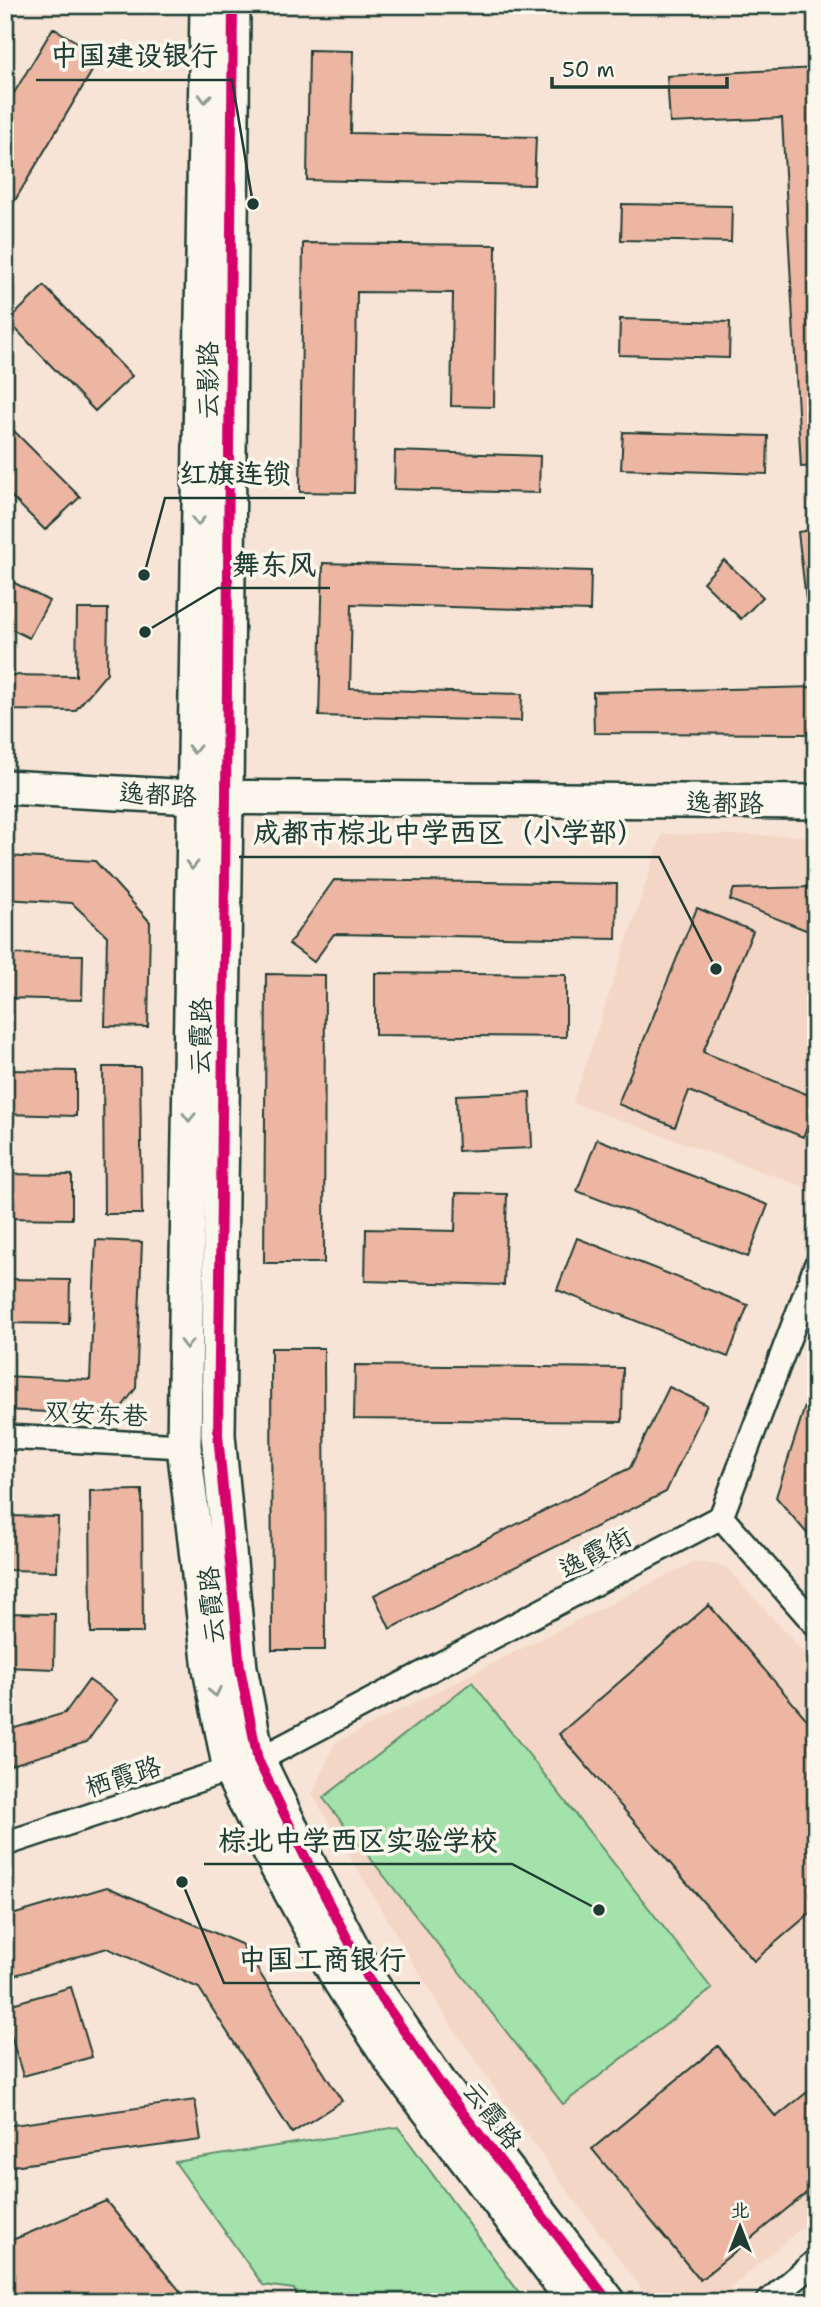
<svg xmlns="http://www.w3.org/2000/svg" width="821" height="2307" font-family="'Shantell Sans','LXGW WenKai TC',sans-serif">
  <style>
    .built { fill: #f4d6c6 }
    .green { fill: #a3e2aa; stroke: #61906f; stroke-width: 2 }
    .building { fill: #edb6a2; stroke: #1f3d34; stroke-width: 2 }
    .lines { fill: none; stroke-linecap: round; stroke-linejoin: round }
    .street-casing { stroke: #1f3d34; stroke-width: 28 }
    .secondary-casing { stroke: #1f3d34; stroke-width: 38 }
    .street { stroke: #fbf7ec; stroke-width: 23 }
    .secondary { stroke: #fbf7ec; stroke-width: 33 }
    .cycleway-casing { stroke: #fbf7ec; stroke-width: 15 }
    .cycleway { stroke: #d6006c; stroke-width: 10 }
    .oneway { stroke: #8d9a90 }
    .labels { text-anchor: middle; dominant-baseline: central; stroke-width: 7; stroke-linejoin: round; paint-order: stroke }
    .street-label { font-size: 26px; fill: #1f3d34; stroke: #fbf7ec }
    .leader { fill: none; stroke: #1f3d34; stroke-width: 2.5 }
    .callout-dot { fill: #1f3d34; stroke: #fbf7ec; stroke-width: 2.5 }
    .callout-label { font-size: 28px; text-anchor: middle; font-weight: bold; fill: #1f3d34; stroke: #fbf7ec; stroke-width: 7; stroke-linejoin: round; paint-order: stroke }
  </style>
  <rect width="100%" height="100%" fill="#f7e4d6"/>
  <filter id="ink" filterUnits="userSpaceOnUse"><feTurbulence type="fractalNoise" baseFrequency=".0143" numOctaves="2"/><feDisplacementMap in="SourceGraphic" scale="14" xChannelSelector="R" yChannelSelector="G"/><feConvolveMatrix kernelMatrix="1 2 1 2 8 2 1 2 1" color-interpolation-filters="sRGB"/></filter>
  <g filter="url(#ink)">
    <path class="built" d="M662 834 816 836V1191L573 1103Z
      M695 1561 726 1567 816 1666V2216L714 2302H652L559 2180 452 2027 312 1794 335 1743Z"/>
    <path class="green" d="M472 1682 712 1989 563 2104 323 1798Z
      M398 2127 526 2302H300L294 2289 263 2285 175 2162Z"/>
    <path class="building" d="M53 28 101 56 5 217V108Z
      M309 50 353 51 351 133 536 137 534 185 307 180Z
      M816 68V466L801 467 782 118 670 123 667 76Z
      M622 204 732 206 731 242 621 240Z
      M303 243 496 245 494 407 451 406 453 293 357 292 354 493 300 492Z
      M44 286 132 376 95 411 8 321Z
      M620 319 730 322 729 358 619 355Z
      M5 422 80 497 45 530 5 490Z
      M623 432 768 436 767 474 621 469Z
      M395 451 540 456 539 493 394 489Z
      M816 529V684L798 532Z
      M724 560 763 597 741 619 703 582Z
      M323 563 591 571 590 611 352 604 350 689 522 694 521 721 319 716Z
      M5 578 49 601 29 638 5 626Z
      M77 609H108L107 673 75 711 5 710V675L76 676Z
      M816 687V734L594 733 593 692Z
      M5 856 95 861 150 922 148 1027 105 1026 107 936 72 903 5 899Z
      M334 880 617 884 616 939 334 934 314 962 289 944Z
      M816 887V934L730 900 734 889Z
      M697 908 753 931 703 1052 816 1098V1107L803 1137 689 1091 675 1127 618 1104Z
      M5 954 83 955 82 1000 5 998Z
      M375 973 566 975V1037L375 1035Z
      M266 974 325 975 324 1263H264Z
      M103 1067H140L142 1214H104Z
      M5 1070 76 1071V1116L5 1114Z
      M530 1092 532 1148 458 1151 456 1095Z
      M597 1139 768 1205 748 1257 577 1191Z
      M5 1174 72 1175V1219L5 1218Z
      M456 1193 507 1194 504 1285 365 1281 366 1229 455 1231Z
      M577 1238 748 1305 728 1357 557 1290Z
      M96 1240 142 1242 136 1388 116 1415 5 1410V1376L90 1380Z
      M5 1279 70 1280 69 1324 5 1323Z
      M271 1348H324L325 1650H272Z
      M355 1365 623 1368 622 1422 354 1419Z
      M816 1372V1544L776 1497Z
      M669 1387 707 1405 666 1492 390 1629 374 1595 630 1468Z
      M142 1490 143 1633H91L90 1491Z
      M5 1516 58 1517 57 1571 5 1570Z
      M709 1605 816 1730V1908L754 1961 559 1734Z
      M5 1613 55 1614 54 1669 5 1667Z
      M89 1680 117 1700 87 1742 5 1767V1731L65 1713Z
      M107 1887 241 1944 342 2101 292 2133 199 1988 107 1948 5 1978V1917Z
      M71 1987 92 2057 23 2076 5 2016V2006Z
      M718 2046 776 2117 816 2085V2185L700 2280 592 2149Z
      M195 2100 201 2140 5 2167V2126Z
      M106 2201 189 2302H100L95 2295 79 2302H5V2243Z"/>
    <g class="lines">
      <g class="street-casing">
        <path id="street" d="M5 1437 184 1446
          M721 1517 816 1625
          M5 1844 258 1760 721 1517 816 1266
          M768 2302 816 2261"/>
      </g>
      <g class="secondary-casing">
        <path id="secondary" d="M207 5 184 1446 210 1669 230 1770 276 1865 341 1983 397 2069 575 2302
          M233 5 226 797 218 1435 240 1668 258 1760 309 1865 369 1980 439 2082 609 2302
          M5 787 193 797 816 802"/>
      </g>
      <use href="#street" class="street"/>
      <use href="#secondary" class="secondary"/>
      <g class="cycleway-casing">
        <path id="cycleway" d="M233 5 226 797 218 1435 240 1668 258 1760 309 1865 369 1980 439 2082 609 2302"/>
      </g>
      <use href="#cycleway" class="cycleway"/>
    </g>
    <defs><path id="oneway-chevron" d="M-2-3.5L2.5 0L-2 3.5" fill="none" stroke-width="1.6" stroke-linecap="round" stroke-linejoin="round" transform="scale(1.75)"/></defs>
    <g class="oneway">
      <use href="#oneway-chevron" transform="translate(205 98) rotate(91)"/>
      <use href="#oneway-chevron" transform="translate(198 521) rotate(91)"/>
      <use href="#oneway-chevron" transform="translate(194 749) rotate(91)"/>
      <use href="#oneway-chevron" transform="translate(192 865) rotate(91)"/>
      <use href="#oneway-chevron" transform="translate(189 1117) rotate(91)"/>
      <use href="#oneway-chevron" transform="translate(186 1344) rotate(91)"/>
      <use href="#oneway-chevron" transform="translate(215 1692) rotate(78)"/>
    </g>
  </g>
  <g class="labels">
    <g class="street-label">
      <text transform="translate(207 380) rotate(-90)">云影路</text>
      <text transform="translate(158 794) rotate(3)">逸都路</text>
      <text transform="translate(725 802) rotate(1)">逸都路</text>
      <text transform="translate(200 1036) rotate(-89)">云霞路</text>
      <text transform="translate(96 1413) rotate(3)">双安东巷</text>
      <text transform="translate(595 1552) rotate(-28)">逸霞街</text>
      <text transform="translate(211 1605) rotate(-95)">云霞路</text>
      <text transform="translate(123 1776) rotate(-18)">栖霞路</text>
      <text transform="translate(493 2115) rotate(52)">云霞路</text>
    </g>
  </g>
  <path class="leader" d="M253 204L232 80H36M144 575L165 498H305M145 632L218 588H330M716 969L659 857H239M599 1910L512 1864H204M182 1882L224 1983H420"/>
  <g class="callout-dot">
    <circle cx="253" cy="204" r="7"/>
    <circle cx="144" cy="575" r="7"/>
    <circle cx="145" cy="632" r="7"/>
    <circle cx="716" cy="969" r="7"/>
    <circle cx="599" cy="1910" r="7"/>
    <circle cx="182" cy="1882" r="7"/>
  </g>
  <g class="callout-label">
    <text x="134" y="65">中国建设银行</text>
    <text x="235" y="483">红旗连锁</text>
    <text x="274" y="574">舞东风</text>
    <text x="449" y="842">成都市棕北中学西区（小学部）</text>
    <text x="358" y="1850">棕北中学西区实验学校</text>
    <text x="322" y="1969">中国工商银行</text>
  </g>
  <rect width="821" height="2307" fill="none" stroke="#fbf7ec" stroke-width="28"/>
  <rect x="14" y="14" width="793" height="2279" fill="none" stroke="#1f3d34" stroke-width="2.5" filter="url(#ink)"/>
  <g transform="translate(740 2227)" stroke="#fbf7ec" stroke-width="5" paint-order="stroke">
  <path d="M0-5L12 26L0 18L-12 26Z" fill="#1f3d34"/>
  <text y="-10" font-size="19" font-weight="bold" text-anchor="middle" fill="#1f3d34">北</text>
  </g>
  <path d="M552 77v10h175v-10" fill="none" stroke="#1f3d34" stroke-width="3.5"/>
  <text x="562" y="77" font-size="21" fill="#1f3d34" stroke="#fbf7ec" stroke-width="5" paint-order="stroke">50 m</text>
</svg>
